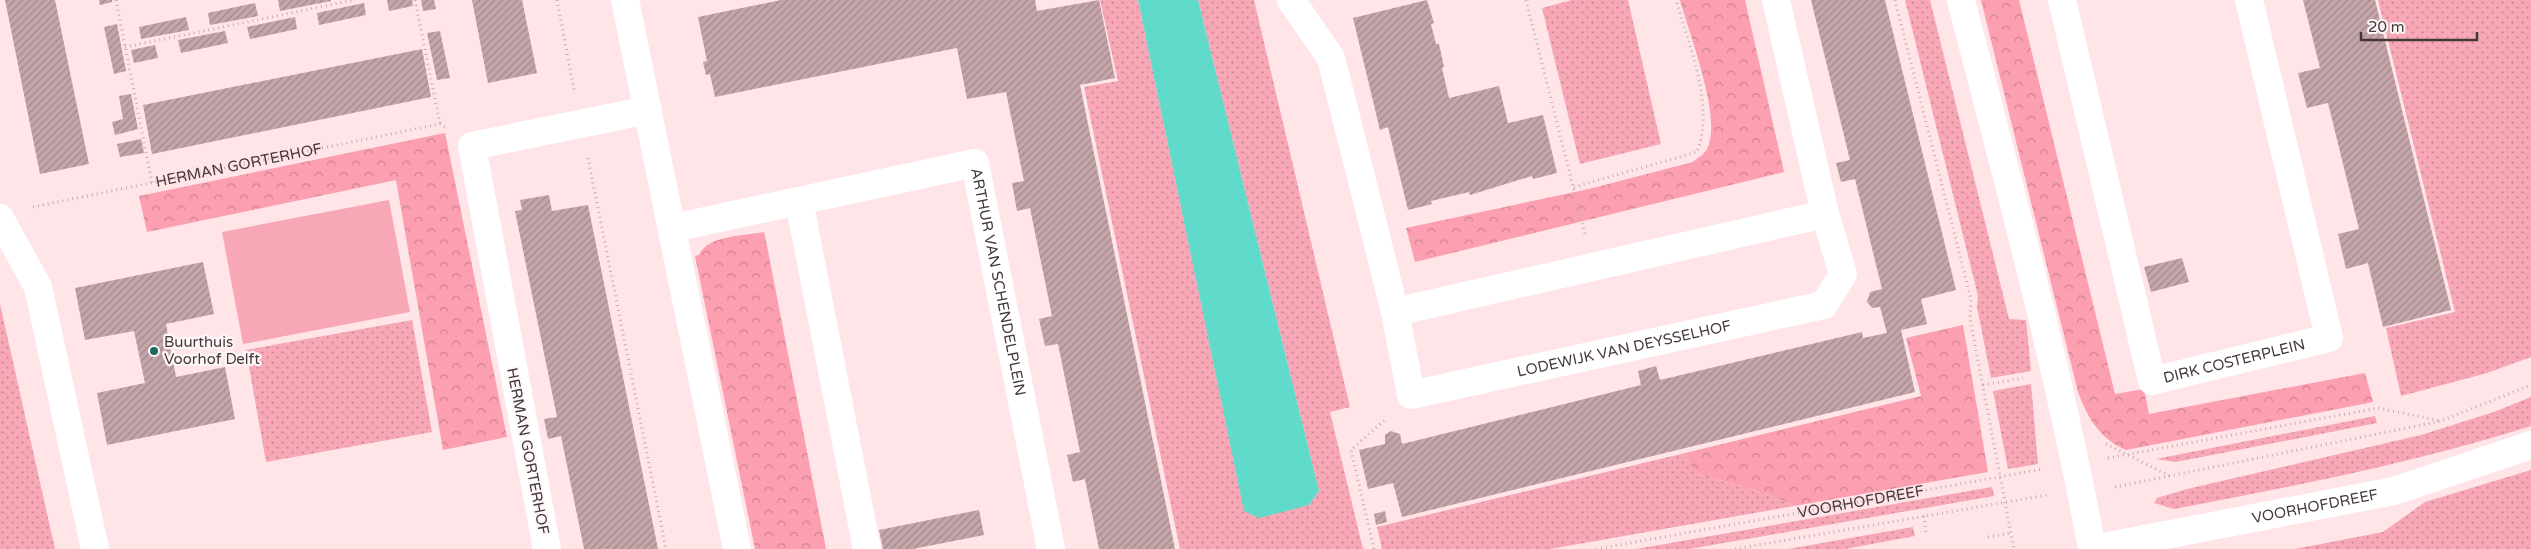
<svg xmlns="http://www.w3.org/2000/svg" width="2531" height="549" font-family="'Varela Round',sans-serif">
  <style>
    .grass { fill: url(#grass-dots) }
    .forest { fill: url(#forest-crowns) }
    .pitch { fill: #f7a7b5 }
    .water { fill: #60daca }
    .building { fill: url(#building-hatch) }
    .lines { fill: none; stroke-linecap: round; stroke-linejoin: round }
    .path { stroke: #c5aeb1; stroke-width: 3; stroke-dasharray: 1 4; stroke-linecap: butt }
    .minor { stroke: #fff; stroke-width: 28 }
    .poi-dot { fill: #1f6860; stroke: #fef7f8; stroke-width: 2 }
    .labels { text-anchor: middle; dominant-baseline: central; stroke-width: 4.5; stroke-linejoin: round; paint-order: stroke }
    .street-label { font-size: 15px; fill: #45383a; stroke: #fef7f8 }
    .poi-label { font-size: 15px; fill: #45383a; stroke: #fef7f8; text-anchor: start }
  </style>
  <defs>
    <pattern id="grass-dots" width="8" height="8" patternUnits="userSpaceOnUse" patternTransform="scale(1.25)"><rect width="8" height="8" fill="#f7a7b5"/><path d="M2 2h.1M6 6h.1" fill="none" stroke="#ca8994" stroke-width="1.8" stroke-linecap="round"/></pattern>
    <pattern id="forest-crowns" width="20" height="18" patternUnits="userSpaceOnUse" patternTransform="scale(1.25)"><rect width="20" height="18" fill="#fc9fb1"/><path d="M2 6a3 3 0 1 1 6 0M12 15a3 3 0 1 1 6 0" fill="none" stroke="#ce8391"/></pattern>
    <pattern id="building-hatch" width="6" height="6" patternUnits="userSpaceOnUse" patternTransform="scale(1.25)"><rect width="6" height="6" fill="#c4a5aa"/><path d="M-1 1l2-2M0 6l6-6M5 7l2-2" fill="none" stroke="#a1878b"/></pattern>
  </defs>
  <rect width="100%" height="100%" fill="#ffe4e8"/>
  <path class="grass" d="M1100 0H1138L1244 510 1309 505 1319 491 1198 0H1254L1350 407 1330 412 1363 549H1180L1084 87 1118 81Z
    M1572 0H1628L1661 144 1580 164 1542 8Z
    M1905 0H1930L2009 319 2026 320 2031 371 1991 378 1977 307 1978 296Z
    M2378 0H2531V357L2487 373 2401 396 2386 328 2455 312Z
    M0 304 55 549H0Z
    M412 320 432 432 266 462 246 350Z
    M2031 384 2038 464 2008 469 1993 391Z
    M2531 397V426C2414 463 2295 486 2174 509L2154 503 2157 498 2187 489 2421 435 2494 412Z
    M2375 416 2377 423 2186 460 2176 462 2156 459Z
    M1685 453 1694 473 1768 494 1794 506 1550 549H1382L1377 527Z
    M2531 470V549H2295L2383 532 2425 502Z
    M1992 487 1994 496 1689 549H1636Z
    M1913 527 1915 536 1845 549H1788Z"/>
  <path class="forest" d="M1680 0H1745L1784 172 1415 262 1406 228 1589 189 1693 162C1697 158 1705 154 1707 149 1723 119 1689 34 1680 0Z
    M1981 0H2019L2115 394 2144 389 2149 414 2365 373 2373 402 2126 450C2100 439 2087 417 2078 392Z
    M445 133 507 437 443 450 396 180 147 232 139 196Z
    M764 232 767 246 826 549H755L695 256 699 255C708 235 744 236 764 232Z
    M1963 325 1988 472 1794 506 1768 494 1694 473 1685 453 1921 396 1906 338Z"/>
  <path class="pitch" d="M389 200 410 312 243 344 222 232Z"/>
  <path class="water" d="M1138 0H1198L1319 491 1309 505 1259 518 1244 511Z"/>
  <path class="building" d="M5 0H55L89 164 40 174Z
    M99 0H112V2L100 5Z
    M278 0H331V1L280 11Z
    M387 0H412L413 6 389 11Z
    M421 0H434L436 9 423 11Z
    M472 0H522L537 73 488 83Z
    M781 0H1035L1037 11 1099 0 1115 78 1080 85 1175 549H1099L1085 479 1073 482 1067 455 1080 452 1058 344 1045 346 1039 319 1052 316 1030 208 1017 211 1012 183 1024 181 1006 92 967 99 957 48 715 97 710 74 706 75 703 62 707 61 698 17Z
    M1427 0 1434 23 1431 24 1436 44H1439L1444 67 1442 68 1449 98 1499 86 1508 123 1543 115 1557 173 1533 179 1532 176 1470 195 1469 192 1431 201 1432 204 1408 210 1388 127 1380 130 1353 18Z
    M1811 0H1885L1956 290 1921 299 1927 324 1901 330 1915 392 1402 517 1393 483 1368 489 1359 450 1385 444V435L1391 431 1400 434 1402 444 1641 385 1638 371 1656 366 1660 380 1862 332 1863 338 1887 333 1880 307 1872 308 1867 302 1870 292 1882 289 1855 179 1841 182 1836 163 1850 160Z
    M2303 0H2375L2451 310 2383 327 2368 263 2346 269 2338 234 2359 229 2328 103 2307 108 2298 73 2320 68Z
    M255 3 258 16 210 25 208 13Z
    M364 3 366 15 319 25 317 13Z
    M186 17 189 30 141 39 139 27Z
    M295 17 297 29 250 39 247 27Z
    M117 24 126 71 114 74 104 27Z
    M225 31 228 43 181 53 178 40Z
    M440 31 450 78 437 80 427 33Z
    M155 45 158 58 134 63 131 50Z
    M422 49 431 97 152 154 143 105Z
    M131 94 138 129 115 135 112 122 123 119 119 96Z
    M141 139 144 153 120 157 117 144Z
    M549 195 552 211 588 205 658 549H584L561 436 548 439 544 419 557 417 515 211 522 210 520 200Z
    M2182 258 2189 282 2151 292 2144 267Z
    M203 262 214 314 166 324 176 377 225 367 235 419 107 445 97 393 145 383 134 331 85 340 75 288Z
    M979 510 984 535 913 549H883L879 530Z
    M1385 511 1387 522 1376 525 1374 514Z"/>
  <g class="lines">
    <g class="path">
      <path d="M116 0 152 183"/>
      <path d="M415 0 440 124"/>
      <path d="M557 0 574 90"/>
      <path d="M1526 0 1585 234"/>
      <path d="M1895 0 1971 299 1970 319 2014 549"/>
      <path d="M125 47 354 0"/>
      <path d="M588 158 666 549"/>
      <path d="M1574 187 1697 152C1715 104 1689 47 1676 0"/>
      <path id="s1" d="M33 207 440 124 445 127"/>
      <path d="M1983 385 2023 378"/>
      <path d="M2106 444 2172 477"/>
      <path d="M2108 458 2378 408 2441 421"/>
      <path d="M2115 487 2441 421 2531 385"/>
      <path d="M1924 516 1926 534"/>
      <path d="M1988 537 2011 533"/>
      <path d="M1374 549 1351 450 1387 418"/>
      <path id="s2" d="M1596 549 2043 469"/>
      <path d="M1735 549 2047 495"/>
    </g>
    <g class="minor">
      <path d="M625 0 737 549"/>
      <path id="s3" d="M1291 0 1331 58 1395 312 1411 395 1824 305 1843 274 1825 214 1776 0"/>
      <path d="M1961 0C2008 182 2058 364 2092 549"/>
      <path id="s4" d="M2062 0 2152 381 2329 338 2249 0"/>
      <path d="M799 201 867 549"/>
      <path d="M0 218 38 287 95 549"/>
      <path id="s5" d="M673 228 975 163 1051 549"/>
      <path d="M1395 312 1825 214"/>
      <path d="M547 549 472 146 648 110"/>
      <path id="s6" d="M2093 549 2394 491 2531 445"/>
    </g>
  </g>
  <circle class="poi-dot" cx="154" cy="351" r="5"/>
  <g class="labels">
    <g class="street-label">
      <text stroke="none"><textPath href="#s1" startOffset="210">HERMAN GORTERHOF</textPath></text>
      <text stroke="none"><textPath href="#s5" startOffset="430">ARTHUR VAN SCHENDELPLEIN</textPath></text>
      <text stroke="none"><textPath href="#s3" startOffset="635">LODEWIJK VAN DEYSSELHOF</textPath></text>
      <text stroke="none"><textPath href="#s4" startOffset="476">DIRK COSTERPLEIN</textPath></text>
      <text transform="translate(528 451) rotate(79)">HERMAN GORTERHOF</text>
      <text stroke="none"><textPath href="#s2" startOffset="269">VOORHOFDREEF</textPath></text>
      <text stroke="none"><textPath href="#s6" startOffset="226">VOORHOFDREEF</textPath></text>
    </g>
    <g class="poi-label">
      <text x="164" y="342">Buurthuis<tspan x="164" dy="17">Voorhof Delft</tspan></text>
    </g>
  </g>
  <path d="M2361 32v8h116v-8" fill="none" stroke="#45383a" stroke-width="2.5"/>
  <text x="2368" y="32" font-size="15" fill="#45383a" stroke="#fef7f8" stroke-width="4" paint-order="stroke">20 m</text>
</svg>
